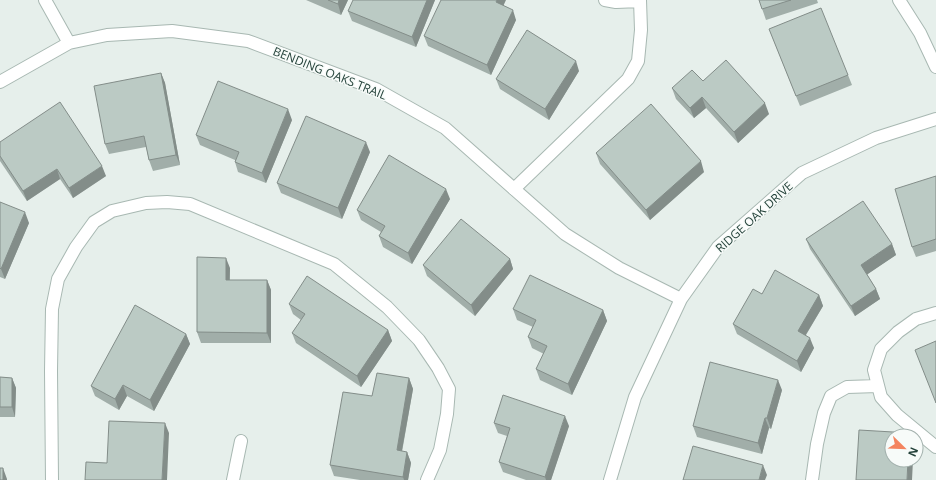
<svg xmlns="http://www.w3.org/2000/svg" width="936" height="480" font-family="'Open Sans',sans-serif">
  <style>
    .lines { fill: none; stroke-linecap: round; stroke-linejoin: round }
    .service-casing { stroke: #a8b8b2; stroke-width: 14 }
    .minor-casing { stroke: #a8b8b2; stroke-width: 14 }
    .service { stroke: #fff; stroke-width: 12 }
    .minor { stroke: #fff; stroke-width: 12 }
    .wall { fill: #a1aea9 }
    .shaded-wall { fill: #838d89 }
    .building { fill: #bbcac4; stroke: #838d89 }
    .labels { text-anchor: middle; dominant-baseline: central; stroke-width: 3; stroke-linejoin: round; paint-order: stroke }
    .street-label { font-size: 12px; fill: #24423a; stroke: #f7fbf9 }
  </style>
  <rect width="100%" height="100%" fill="#e6efeb"/>
  <g class="lines">
    <g class="service-casing">
      <path id="service" d="M605 0 616 2 640 1
        M514 189 628 79 638 61 641 30 640 0
        M936 313 916 319 898 332 881 349 874 370 881 397 897 415 936 447
        M52 480 51 371 52 309 58 279 76 247 94 222 112 211 146 203 167 202 190 204 334 264 387 307 419 340 438 368 449 389 447 414 440 450 427 480
        M812 480 817 444 824 413 831 396 847 387 878 386"/>
    </g>
    <g class="minor-casing">
      <path id="minor" d="M45 0 69 43
        M899 0 920 33 936 67
        M0 82 69 43 107 35 172 31 248 41 376 89 445 128 565 234 619 268 681 299
        M233 480 241 441
        M610 480 635 397 681 299 718 247 802 173 876 138 936 119"/>
    </g>
    <use href="#service" class="service"/>
    <use href="#minor" class="minor"/>
  </g>
  <path class="wall" d="M306 0H348L341 15Z
    M435 0 416 47 352 21 348 11Z
    M759 0H817L818 3 766 20Z
    M504 6 516 20 491 75 428 46 424 36Z
    M769 29 848 75 852 85 800 106Z
    M579 71 549 120 500 89 496 79Z
    M161 73 165 83 180 165 153 171 149 160 146 147 109 154 105 144Z
    M703 81 769 114 738 143 706 108 694 118 676 99 672 88Z
    M292 120 266 183 238 172 235 162V160L200 145 196 135Z
    M0 142 106 176 73 198 60 179 27 201 0 161Z
    M370 152 342 219 281 193 277 183Z
    M596 153 704 172 650 220 600 164Z
    M936 176V251L916 257 912 247Z
    M450 199 412 264 383 247 379 236 381 232 361 220 357 210Z
    M0 202 29 223 5 279 0 277Z
    M806 239 892 244 896 255 867 274 876 289 880 299 855 316 810 249Z
    M510 259 513 269 475 316 427 276 423 265Z
    M230 268V280H267L271 290V343H201L197 332Z
    M762 294 819 295 823 306 806 335 814 348 801 372 737 334 733 324Z
    M289 304 388 330 392 341 361 387 296 343 292 333 301 320 293 314Z
    M513 309 603 310 607 321 572 395 540 380 536 369 544 354 532 348 528 337 533 327 517 320Z
    M186 334 190 344 154 411 127 396 119 410 95 396 91 386Z
    M0 377 12 378 16 388 15 417H0Z
    M409 378 413 389 402 452H407L411 463 408 480H360L334 476 330 465 372 396Z
    M782 390 771 429 769 428 762 454 697 437 693 426Z
    M494 423 569 426 551 480H526L503 472 499 462 507 436 498 433Z"/>
  <path class="shaded-wall" d="M339 0H348L341 15 338 4Z
    M427 0H435L416 47 412 37Z
    M497 0H506L500 13 496 2Z
    M513 10 516 20 491 75 487 65Z
    M576 61 579 71 549 120 545 109Z
    M161 73 165 83 180 165 176 155Z
    M702 97 706 108 694 118 690 108Z
    M765 103 769 114 738 143 734 132Z
    M288 109 292 120 266 183 262 173Z
    M366 142 370 152 342 219 338 208Z
    M701 161 704 172 650 220 646 210Z
    M102 166 106 176 73 198 69 188Z
    M57 169 60 179 27 201 23 191Z
    M446 189 450 199 412 264 408 253Z
    M25 212 29 223 5 279 1 269Z
    M892 244 896 255 865 276 861 265Z
    M226 258 230 268 229 290 226 280Z
    M510 259 513 269 475 316 471 305Z
    M267 280 271 290V343L267 333Z
    M876 289 880 299 855 316 851 306Z
    M819 295 823 306 802 341 798 331Z
    M603 310 607 321 572 395 568 384Z
    M388 330 392 341 361 387 357 376Z
    M186 334 190 344 154 411 150 400Z
    M810 338 814 348 801 372 797 361Z
    M12 378 16 388 15 417 12 407Z
    M409 378 413 389 400 461 397 450Z
    M778 380 782 390 771 429 767 418Z
    M123 385 127 396 119 410 115 399Z
    M565 416 569 426 551 480H546L545 477Z
    M765 418 769 428 762 454 758 443Z
    M165 423 169 433 167 480H162Z
    M407 452 411 463 408 480H404L403 477Z
    M908 460H913L912 480H907Z
    M763 465 767 475 765 480H759Z
    M3 468 7 479V480H3Z"/>
  <path class="building" d="M328 0H339L338 4Z
    M353 0H427L412 37 348 11Z
    M441 0H497L496 2 513 10 487 65 424 36Z
    M759 0H791L762 9Z
    M821 8 848 75 796 96 769 29Z
    M527 30 576 61 545 109 496 79Z
    M726 60 765 103 734 132 702 97 690 108 672 88 692 70 703 81Z
    M161 73 176 155 149 160 144 136 105 144 94 86Z
    M218 81 288 109 262 173 235 162 239 152 196 135Z
    M60 102 102 166 69 188 57 169 23 191 0 156V142Z
    M651 104 701 161 646 210 596 153Z
    M306 116 366 142 338 208 277 183Z
    M389 155 446 189 408 253 379 236 385 226 357 210Z
    M936 176V239L912 247 895 189Z
    M863 201 892 244 861 265 876 289 851 306 806 239Z
    M0 202 25 212 1 269 0 268Z
    M461 219 510 259 471 305 423 265Z
    M197 257 226 258V280H267V333L197 332Z
    M775 270 819 295 798 331 810 338 797 361 733 324 753 289 762 294Z
    M530 275 603 310 568 384 536 369 547 346 528 337 536 320 513 309Z
    M307 276 388 330 357 376 292 333 305 314 289 304Z
    M135 305 186 334 150 400 123 385 115 399 91 386Z
    M936 341V403L915 350Z
    M710 362 778 380 767 418H765L758 443 693 426Z
    M377 373 409 378 397 450 407 452 403 477 330 465 343 392 372 396Z
    M0 377 12 378V407H0Z
    M503 395 565 416 545 477 499 462 510 428 494 423Z
    M109 421 165 423 162 480H85L86 462 107 463Z
    M859 430 910 433V436H892V460H908L907 480H856Z
    M693 446 763 465 759 480H683Z
    M0 468H3V480H0Z"/>
  <g class="labels">
    <g class="street-label">
      <text transform="translate(330 73) rotate(22)">BENDING OAKS TRAIL</text>
      <text transform="translate(754 217) rotate(-42)">RIDGE OAK DRIVE</text>
    </g>
  </g>
  <g transform="translate(904 448) rotate(113)"><circle r="19" fill="#f7fbf9" stroke="#a3b1ad"/>
  <path d="M0-3L7 15L0 10L-7 15Z" fill="#f4845f"/>
  <text y="-6" font-size="11" font-weight="bold" text-anchor="middle" fill="#24423a">N</text>
  </g>
</svg>
